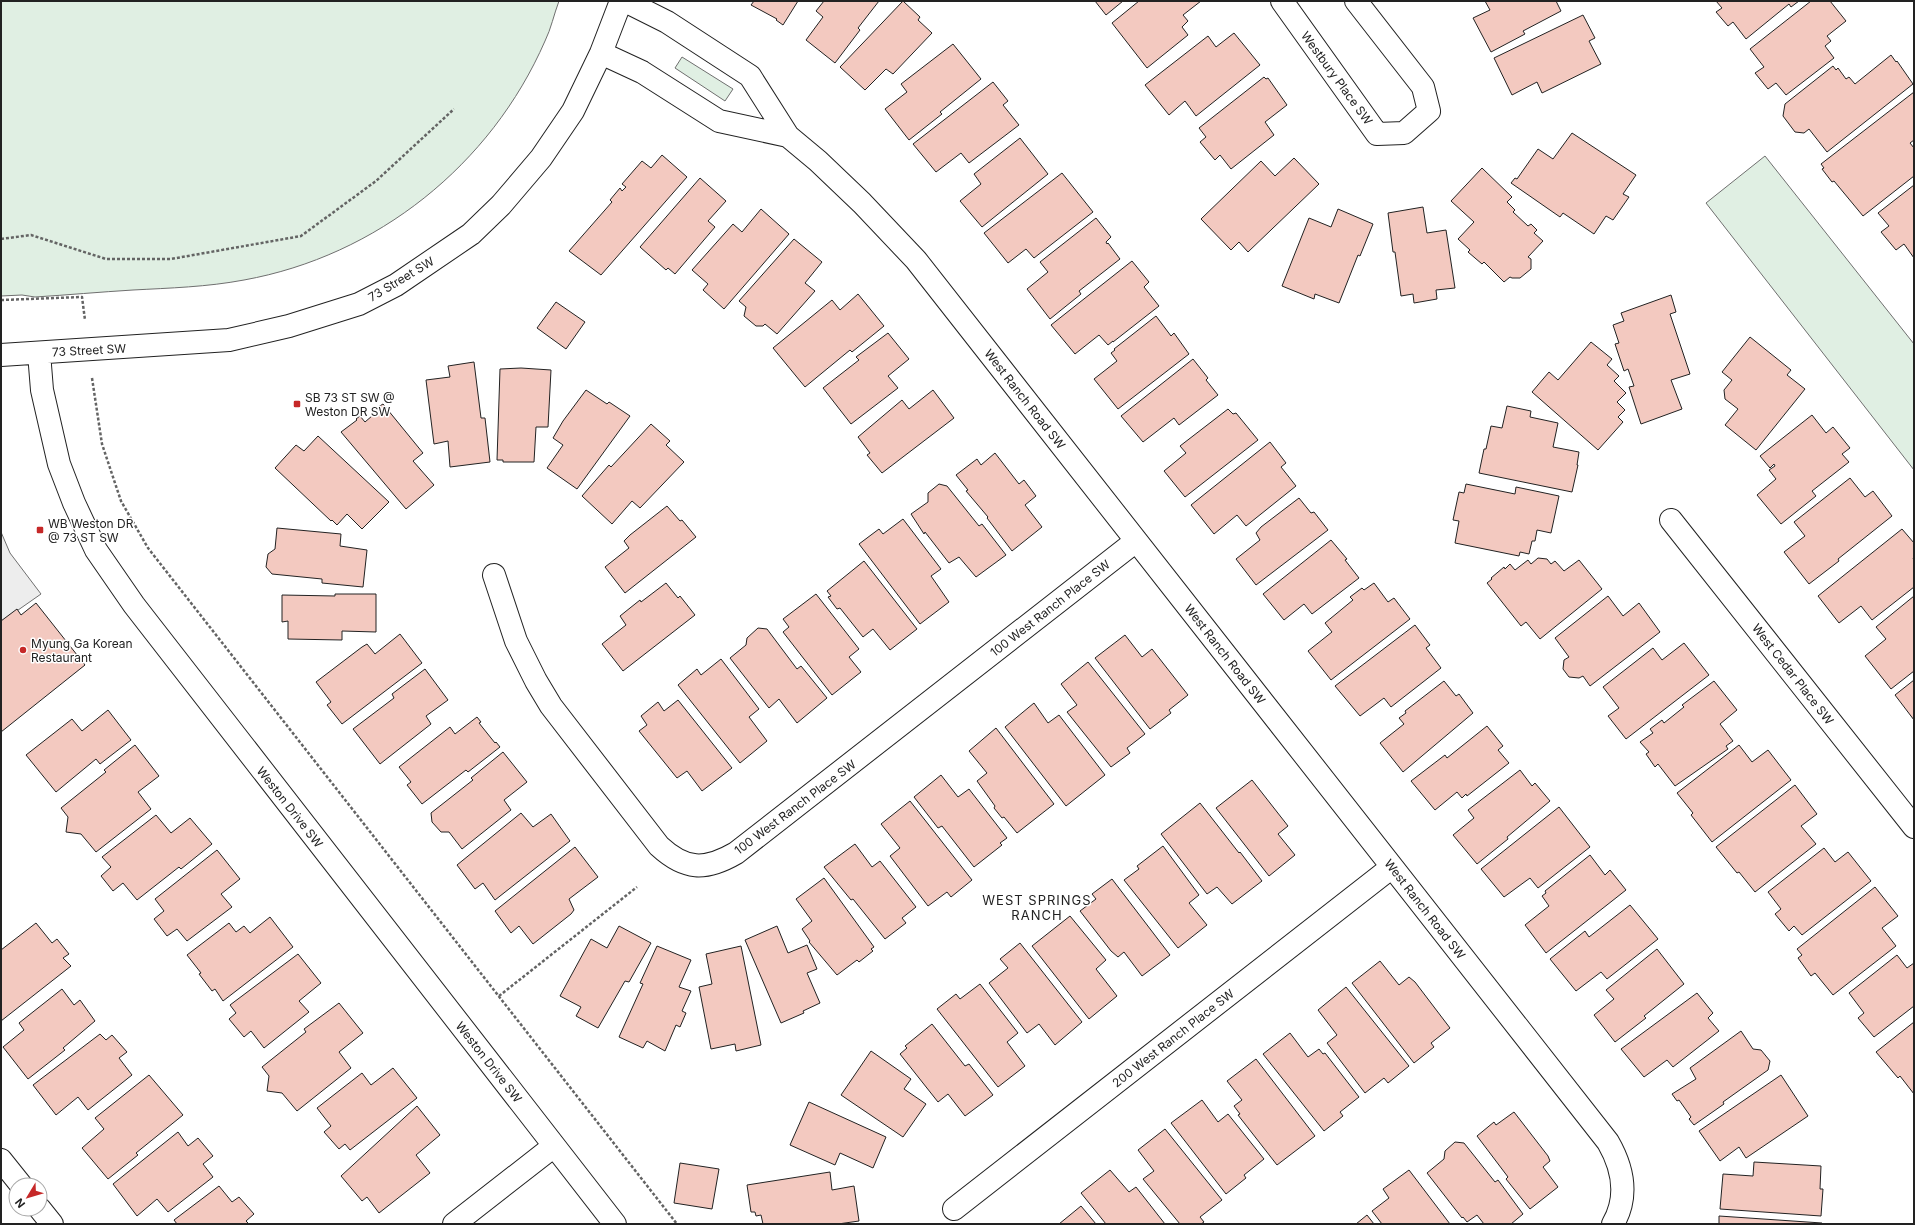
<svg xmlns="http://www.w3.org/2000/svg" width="1915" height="1225" font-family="Inter,sans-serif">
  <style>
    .green { fill: #e0efe3; stroke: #6f6f6f }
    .parking { fill: #ededed; stroke: #6f6f6f }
    .building { fill: #f3c9c0; stroke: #222 }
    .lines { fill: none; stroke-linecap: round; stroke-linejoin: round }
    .minor-casing { stroke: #222; stroke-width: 24 }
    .path { stroke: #646464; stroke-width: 2.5; stroke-dasharray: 3 2; stroke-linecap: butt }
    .minor { stroke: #fff; stroke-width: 22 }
    .poi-dot { fill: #c62828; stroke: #fff; stroke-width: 1.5 }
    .labels { text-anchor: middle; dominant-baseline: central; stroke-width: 3; stroke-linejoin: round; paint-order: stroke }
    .street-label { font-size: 12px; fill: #222; stroke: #fff }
    .poi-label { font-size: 12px; fill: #222; stroke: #fff; text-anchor: start }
    .neighbourhood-label { font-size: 13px; letter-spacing: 1px; fill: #222; stroke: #fff }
  </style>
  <rect width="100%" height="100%" fill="#fff"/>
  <path class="green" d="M1 1H559C554 14 551 29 545 41 491 165 377 256 244 280 207 287 170 288 133 290 100 292 67 295 35 297L22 295 1 296Z
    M682 57 733 89 725 101 675 68Z
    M1765 156 1914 344V470L1706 203Z"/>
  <path class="parking" d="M1 532 10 553 41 594 1 622Z"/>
  <path class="building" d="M754 1H798L783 25 776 20 777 19 751 5Z
    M824 1H879L858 28 860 30 835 63 806 40 823 17 816 11Z
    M903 1 920 17 918 20 932 33 893 74 886 69 865 90 840 67Z
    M1095 1H1123L1106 15Z
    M1139 1H1201L1183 15 1188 21 1182 27 1188 35 1147 68 1112 23Z
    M1485 1H1556L1561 11 1523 31 1525 34 1491 52 1473 18 1490 10Z
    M1716 1H1799L1791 7 1789 4 1746 39 1733 22 1728 26 1716 12 1722 8Z
    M1811 1H1830L1846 21 1827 36 1831 41 1825 46 1834 58 1786 95 1776 83 1768 89 1755 73 1764 67 1750 49Z
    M1583 15 1595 38 1589 41 1601 64 1542 93 1537 82 1512 95 1494 58Z
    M1234 33 1260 65 1196 116 1185 101 1169 115 1145 85 1208 36 1216 47Z
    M953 44 981 79 940 112 942 114 909 140 885 109 907 92 901 84Z
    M1891 55 1896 62 1897 61 1913 84 1827 152 1809 129 1804 133 1795 132 1783 116 1785 104 1833 66 1836 70 1838 68 1846 79 1849 77 1855 84Z
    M1264 77 1266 79 1268 78 1287 105 1265 122 1274 135 1231 169 1220 155 1215 160 1200 142 1206 137 1199 128Z
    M993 82 1008 101 1003 105 1019 125 969 163 961 153 936 172 913 144Z
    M1914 92V140L1910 143 1914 148V176L1863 216 1834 181 1832 182 1822 169 1824 168 1821 164Z
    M1572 133 1636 175 1623 194 1629 197 1613 220 1606 216 1594 234 1563 213 1560 217 1511 183 1515 178 1517 179 1538 149 1553 159Z
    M1020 138 1048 174 982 227 960 201 981 184 974 174Z
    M662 155 687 177 601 275 569 251 612 202 610 200 620 188 622 191 626 187 622 184 642 161 651 168Z
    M1294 158 1319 184 1248 252 1239 242 1231 250 1201 219 1261 161 1275 176Z
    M1482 168 1512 197 1507 202 1515 210 1513 212 1528 226 1531 224 1537 230 1534 233 1543 241 1528 257 1531 259V269L1520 278H1512L1510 277 1504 282 1484 262 1482 264 1468 252 1470 250 1458 239 1474 222 1451 201Z
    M1062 173 1093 212 1034 258 1026 249 1008 263 984 233Z
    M700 178 726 201 708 221 715 227 675 274 668 268 666 270 640 247Z
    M1914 185V258L1904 244 1896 250 1881 232 1889 226 1878 213Z
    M1423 207 1427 233 1446 230 1455 288 1436 290 1437 299 1414 303 1413 294 1401 296 1395 252H1393L1388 213Z
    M761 209 789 234 724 309 703 290 708 284 692 270 733 224 742 232Z
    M1338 209 1373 224 1360 256 1358 255 1339 303 1315 294 1314 299 1282 286 1309 218 1331 227Z
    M1096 218 1111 237 1106 242 1107 244 1108 243 1120 259 1079 291 1081 294 1050 319 1027 289 1048 272 1040 262Z
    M794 239 822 262 805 283 815 291 777 334 765 324 763 326H756L744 316 746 307 739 301Z
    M1132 261 1149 282 1144 287 1159 306 1113 342V341L1108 345 1099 335 1075 354 1051 325Z
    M858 294 884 326 852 352 850 350 805 387 773 348 832 300 840 310Z
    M1671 295 1676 312 1670 314 1690 374 1671 380 1682 409 1641 424 1629 387 1634 386 1628 369 1624 371 1615 344 1619 343 1613 325 1624 321 1621 313Z
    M556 302 585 322 566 349 537 328Z
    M1156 316 1171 336 1174 333 1189 354 1118 409 1094 379 1117 361 1111 353 1115 350 1114 349Z
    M888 333 909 359 888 376 898 388 851 424 823 388 859 360 856 357Z
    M1750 337 1791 370 1787 375 1805 389 1756 450 1725 425 1738 409 1725 399 1724 390 1732 380 1722 372Z
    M1591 342 1612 359 1607 365 1619 376 1614 381 1626 393 1617 402 1625 410 1618 417 1623 422 1598 450 1532 392 1549 372 1558 380Z
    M1193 359 1208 378 1206 380 1218 395 1179 425 1174 418 1143 442 1121 416Z
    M474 362 481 418H485L490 462 450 467 448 441 434 444 426 380 450 377 448 366Z
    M521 368 551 370 548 427H536L534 462H503V460H497L500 369Z
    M586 390 607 404 609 402 630 416 577 489 547 468 563 445 553 438 563 421Z
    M933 390 954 418 882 473 867 455 870 453 858 437 902 400 909 409Z
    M383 404 423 453 413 461 434 485 406 509 341 432 357 420 356 419 360 416 365 422 380 409 378 407Z
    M1507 406 1531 411 1530 417 1558 423 1553 447 1579 452 1577 465H1578L1572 492 1479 473 1484 449H1486L1491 426 1502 428Z
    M1228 409 1233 414 1236 413 1258 440 1185 497 1164 471 1186 453 1180 446Z
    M1812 415 1826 433 1833 427 1850 448 1842 454 1849 462 1812 491 1816 496 1781 524 1757 495 1776 479 1769 470 1775 466 1774 464 1770 468 1760 456Z
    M651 424 670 441 666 445 684 462 640 508 632 501 612 524 582 496 609 465 611 467Z
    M318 436 389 502 362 529 347 514 337 525 332 520 331 521 275 468 296 445 304 451Z
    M1270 442 1286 463 1281 467 1296 486 1246 526 1237 515 1214 534 1191 505Z
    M995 453 1019 484 1024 480 1036 496 1025 505 1042 527 1012 551 987 518 988 517 966 491 968 490 956 475 977 459 981 465Z
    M1850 478 1865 497 1873 491 1892 516 1838 559 1839 561 1809 584 1784 552 1805 536 1794 522Z
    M939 484 947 486 979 526 982 524 1006 555 976 577 959 557 949 563 925 532 924 534 911 514 928 502V493Z
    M1466 484 1515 494 1516 487 1559 496 1551 533 1537 530 1535 541H1532L1529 554 1520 552 1519 556 1455 543 1459 521 1453 520 1459 492 1464 493Z
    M1299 498 1311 513 1314 512 1328 530 1256 585 1236 559 1260 540 1256 533 1261 527Z
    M667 506 680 521 682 520 696 537 625 593 605 567 629 548 624 541 630 535Z
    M903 519 941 569 931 576 949 602 920 624 859 544 879 529 883 534Z
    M277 528 341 534 340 546 367 550 363 587 322 583V579L272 574 266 567 268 554 275 549Z
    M1902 529 1914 543V557L1913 558 1914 560V587L1872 620 1861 606 1839 623 1818 596Z
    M1331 540 1347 559 1345 560 1359 578 1312 614 1304 604 1284 620 1263 594Z
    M1538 558 1547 559 1551 564 1555 561 1564 571 1579 560 1602 589 1540 639 1526 622 1521 626 1487 583 1492 579 1491 578 1504 567 1505 569 1510 564 1515 570 1528 560 1531 564Z
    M864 561 917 629 890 650 873 629 863 637 840 608 837 609 828 597 831 596 827 591Z
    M666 583 678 598 680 596 695 615 623 671 602 644 626 625 620 616 640 600 641 602Z
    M1374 583 1388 602 1394 598 1410 619 1331 680 1308 651 1332 632 1325 623 1353 600 1350 597 1362 588 1364 590Z
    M335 594H376V632L342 631V640L288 639V621L282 622V595L335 596Z
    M816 594 859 649 849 657 861 672 832 695 783 632 789 627 783 619Z
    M1608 596 1623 616 1639 603 1660 632 1590 686 1583 676 1579 678 1569 677 1563 669 1564 660 1569 657 1555 638Z
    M1914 596V671L1891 689 1865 656 1886 639 1876 627Z
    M36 603 85 665 1 732V621L17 609 21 615Z
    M1415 625 1430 645 1426 648 1441 668 1391 707 1384 698 1360 716 1335 686Z
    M758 628 767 629 797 669 801 666 827 698 797 723 779 699 769 708 730 658 746 645 747 638Z
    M400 634 422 663 342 724 327 705 331 702 316 682 362 647 367 644 375 654Z
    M1125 635 1142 657 1152 649 1188 695 1169 710 1171 713 1150 729 1095 658Z
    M1684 643 1709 675 1626 739 1608 716 1619 708 1603 687 1653 648 1662 660Z
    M721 659 759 709 749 717 767 741 740 763 678 685 697 669 701 675Z
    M1088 662 1145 734 1127 748 1130 753 1111 767 1067 712 1077 705 1061 684Z
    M425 669 448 700 426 716 431 724 380 764 353 729 394 698 392 694Z
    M1914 680V720L1895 695Z
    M1444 681 1456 696 1459 694 1473 713 1403 772 1380 743 1404 724 1399 718 1406 713 1405 711Z
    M1714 681 1737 710 1720 724 1733 741 1726 746 1728 749 1675 786 1658 764 1655 767 1646 754 1649 752 1640 742 1653 733 1650 729 1662 720 1664 723 1684 707 1682 705Z
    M678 700 732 768 702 791 687 771 677 778 639 731 647 725 641 716 658 702 664 711Z
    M1034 703 1048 723 1059 715 1105 775 1066 806 1005 727Z
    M108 710 131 740 100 764 96 759 56 792 26 755 72 719 82 731Z
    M477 717 481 722 479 723 495 743 496 742 500 747 468 772 466 770 422 804 407 785 411 782 399 767 450 727 455 734Z
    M1487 726 1503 746 1498 750 1509 763 1467 796 1466 794 1462 798 1457 792 1435 810 1411 781 1445 755 1447 758Z
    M996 728 1054 804 1017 833 1004 817 1002 818 994 808 995 806 977 781 987 773 969 751Z
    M135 745 159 776 138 792 151 809 96 852 81 834 66 832 68 817 61 808 106 772 104 770Z
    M1739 745 1752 762 1768 750 1791 780 1712 842 1691 815 1693 813 1677 793Z
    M503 752 527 782 504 800 511 810 462 849 449 832H441L432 822 431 813 473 780 471 778Z
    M1520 770 1532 786 1535 783 1550 801 1507 837 1508 839 1477 864 1453 835 1474 818 1468 810Z
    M941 775 958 797 969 789 1007 838 1000 843 1002 845 974 867 942 826 938 828 914 797Z
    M1252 780 1288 826 1278 834 1295 855 1269 876 1216 808Z
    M1795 785 1817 814 1801 826 1816 844 1755 892 1739 872 1737 873 1716 847Z
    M910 801 972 880 951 897 947 892 928 906 890 856 900 848 881 824Z
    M1200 803 1239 853 1240 852 1262 881 1232 904 1217 887 1207 894 1161 834Z
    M1559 807 1590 847 1538 888 1530 878 1504 897 1481 869Z
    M521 813 533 827 551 814 570 841 495 900 483 883 475 889 457 865Z
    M156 815 171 833 190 818 212 844 181 869 179 867 137 900 123 883 113 891 101 876 111 867 102 857Z
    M855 844 872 867 880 861 916 907 902 918 906 923 885 939 853 899 851 900 824 867Z
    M1163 846 1199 895 1189 903 1207 925 1178 948 1124 880 1139 869 1137 866Z
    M575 847 598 877 569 899 574 910 571 914 533 944 519 926 511 933 495 911Z
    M1824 848 1835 862 1848 852 1871 881 1802 935 1794 926 1789 931 1775 914 1781 909 1768 892Z
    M217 850 240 879 221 894 232 907 187 941 177 929 167 936 154 919 164 911 155 899Z
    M1590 855 1605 875 1610 870 1626 890 1546 953 1525 925 1549 906 1542 896 1546 893 1545 891Z
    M824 878 874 947 871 949 873 951 859 962 857 960 837 975 809 942 810 941 802 929 812 921 796 899Z
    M1112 879 1170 955 1142 976 1124 952 1118 957 1111 951 1080 911 1096 899 1092 894Z
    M1875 887 1898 916 1882 928 1896 946 1833 995 1815 973 1811 976 1798 958 1802 955 1797 949Z
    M1630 905 1658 939 1607 979 1601 972 1576 991 1550 959 1585 931 1589 937Z
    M1070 916 1106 960 1096 969 1117 996 1089 1019 1032 946Z
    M270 917 293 947 223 1001 215 989 212 991 199 974 201 973 187 955 229 923 236 932 244 926 250 933Z
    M36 923 52 943 57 939 69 954 63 958 71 966 1 1021V950Z
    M619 926 651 943 629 982 625 981 598 1028 576 1016 581 1007 560 996 591 939 607 948Z
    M777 926 788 953 807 945 817 969 807 973 820 1003 803 1011 804 1013 781 1023 745 940Z
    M1020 943 1082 1022 1055 1045 1039 1024 1027 1033 989 983 1008 968 1000 959Z
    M657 946 691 960 679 987 691 991 682 1011 686 1013 680 1027 676 1025 665 1051 647 1041 643 1048 619 1037 643 984 640 983Z
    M741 946 761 1045 736 1051 735 1044 711 1049 699 987 712 984 706 954Z
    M1657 949 1684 984 1644 1016 1646 1018 1615 1042 1594 1015 1614 999 1606 990Z
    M298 954 321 983 299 1001 309 1012 264 1048 251 1031 244 1037 229 1019 236 1013 230 1005Z
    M1897 955 1907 968 1914 963V1006L1874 1037 1858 1018 1864 1013 1849 993Z
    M1380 961 1399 985 1409 977 1415 982 1450 1028 1431 1043 1434 1047 1414 1063 1352 983Z
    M980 984 1018 1033 1007 1042 1025 1066 998 1087 937 1009 956 994 960 999Z
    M1346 987 1409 1066 1388 1083 1384 1078 1365 1093 1327 1043 1337 1035 1318 1010Z
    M62 989 74 1005 80 1000 95 1021 63 1048 65 1050 28 1079 3 1047 24 1030 19 1023Z
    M1697 993 1713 1013 1708 1018 1719 1031 1673 1067 1667 1060 1644 1077 1621 1049Z
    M339 1003 363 1033 339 1052 351 1068 297 1111 282 1093 267 1091 269 1076 262 1067 306 1032 304 1029Z
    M1914 1022V1094L1900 1076 1898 1078 1876 1052Z
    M932 1024 965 1066 969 1064 993 1095 965 1116 948 1094 938 1102 900 1054 907 1048 905 1046Z
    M1741 1031 1753 1049 1761 1050 1770 1061 1768 1070 1723 1102 1724 1104 1694 1125 1689 1119 1691 1117 1679 1100 1677 1101 1672 1094 1696 1079 1690 1068Z
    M1290 1033 1308 1057 1319 1049 1323 1054 1325 1053 1359 1097 1340 1112 1343 1116 1324 1131 1263 1054Z
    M100 1034 106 1040 112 1035 127 1052 119 1058 132 1075 88 1110 78 1097 56 1115 33 1085Z
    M871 1051 911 1079 904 1089 926 1104 903 1137 841 1095Z
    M1256 1059 1315 1136 1277 1165 1238 1115 1240 1114 1234 1106 1242 1100 1227 1081Z
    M393 1068 417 1098 350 1150 345 1144 339 1149 324 1132 331 1126 317 1108 362 1073 371 1085Z
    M149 1075 183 1115 136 1153 138 1155 108 1179 82 1148 104 1129 95 1118Z
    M1781 1075 1808 1116 1746 1158 1739 1147 1720 1161 1699 1131Z
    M1202 1100 1218 1122 1228 1114 1264 1159 1244 1175 1246 1178 1226 1194 1171 1123Z
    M809 1102 886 1137 873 1168 840 1153 835 1165 790 1145Z
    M417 1106 440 1135 416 1155 430 1173 379 1213 367 1197 362 1201 341 1176Z
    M1514 1112 1548 1156 1550 1161 1543 1167 1558 1187 1530 1209 1506 1179 1508 1177 1477 1136 1494 1122 1496 1125Z
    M1165 1129 1222 1200 1200 1217 1204 1222 1201 1224H1180L1143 1179 1154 1171 1138 1150Z
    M178 1132 188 1146 198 1138 213 1156 203 1164 213 1177 168 1212 157 1199 137 1216 113 1184Z
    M1455 1142 1464 1143 1495 1182 1498 1180 1523 1214 1511 1224H1484L1477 1215 1467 1222 1463 1217 1462 1218 1427 1173 1444 1159 1445 1151Z
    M1754 1162 1821 1166 1820 1189H1823L1821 1216 1720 1209 1723 1174 1753 1176Z
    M680 1163 719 1169 712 1209 674 1203Z
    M1110 1170 1129 1192 1136 1187 1165 1224H1106L1081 1193Z
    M1409 1170 1450 1224H1382L1372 1211 1389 1198 1383 1189Z
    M830 1172 832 1190 854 1186 859 1221 838 1224H763L761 1215 756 1216 755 1212H751L747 1185Z
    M219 1186 232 1202 239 1197 254 1214 246 1221 249 1224H177L174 1220Z
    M1081 1206 1096 1224H1059Z
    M1367 1215 1374 1224H1356Z
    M1719 1216 1822 1223V1224H1719Z"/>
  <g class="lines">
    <g class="minor-casing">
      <path id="minor" d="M625 1 667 22 750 76 788 136 818 161 862 203 916 260 1608 1142C1623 1168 1629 1196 1613 1224
        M1282 1 1377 134 1404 133 1429 111 1423 87 1356 1
        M601 53 642 72 719 121 788 136
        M39 353 42 390 59 464 74 503 96 550 134 605 615 1224
        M1 355 229 340 289 326 359 304 396 285 471 234 501 205 541 158 573 111 601 53 621 1
        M1671 520 1914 827
        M494 575 516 641 536 681 551 706 659 846C685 870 705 871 736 853L1136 541
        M1 1160 21 1185
        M40 1209 52 1224
        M954 1209 1392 867
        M454 1224 554 1146"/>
    </g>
    <path class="path" d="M1 239 31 235 106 259H171L301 236 376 181 454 109
      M1 300 82 297 85 320
      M92 378 102 444 121 501 148 548 677 1224
      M499 996 637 887"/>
    <use href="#minor" class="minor"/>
  </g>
  <g class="poi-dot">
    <rect x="293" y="400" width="8" height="8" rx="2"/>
    <rect x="36" y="526" width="8" height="8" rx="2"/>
    <circle cx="23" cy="650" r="4"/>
  </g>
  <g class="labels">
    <g class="street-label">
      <text transform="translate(1337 78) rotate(54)">Westbury Place SW</text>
      <text transform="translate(401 279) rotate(-31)">73 Street SW</text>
      <text transform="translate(89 350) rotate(-3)">73 Street SW</text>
      <text transform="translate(1025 399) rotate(52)">West Ranch Road SW</text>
      <text transform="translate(1050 608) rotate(-38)">100 West Ranch Place SW</text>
      <text transform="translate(1225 654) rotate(52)">West Ranch Road SW</text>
      <text transform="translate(1793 674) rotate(52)">West Cedar Place SW</text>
      <text transform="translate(290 807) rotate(52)">Weston Drive SW</text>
      <text transform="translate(795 807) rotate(-37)">100 West Ranch Place SW</text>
      <text transform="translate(1425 909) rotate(52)">West Ranch Road SW</text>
      <text transform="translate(1173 1038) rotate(-38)">200 West Ranch Place SW</text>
      <text transform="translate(489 1062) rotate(52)">Weston Drive SW</text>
    </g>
    <g class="poi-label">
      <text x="305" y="397">SB 73 ST SW @<tspan x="305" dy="14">Weston DR SW</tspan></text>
      <text x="48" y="523">WB Weston DR<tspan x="48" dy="14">@ 73 ST SW</tspan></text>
      <text x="31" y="643">Myung Ga Korean<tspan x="31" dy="14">Restaurant</tspan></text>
    </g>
    <g class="neighbourhood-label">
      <text x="1037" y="900">WEST SPRINGS<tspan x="1037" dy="15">RANCH</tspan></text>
    </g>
  </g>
  <rect width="1915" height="1225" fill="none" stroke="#222222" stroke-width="4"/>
  <g transform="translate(28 1197) rotate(232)"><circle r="19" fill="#ffffff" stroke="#a7a7a7"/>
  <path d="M0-3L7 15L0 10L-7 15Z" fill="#c62828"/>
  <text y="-6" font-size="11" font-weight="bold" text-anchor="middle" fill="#222222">N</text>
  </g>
</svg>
